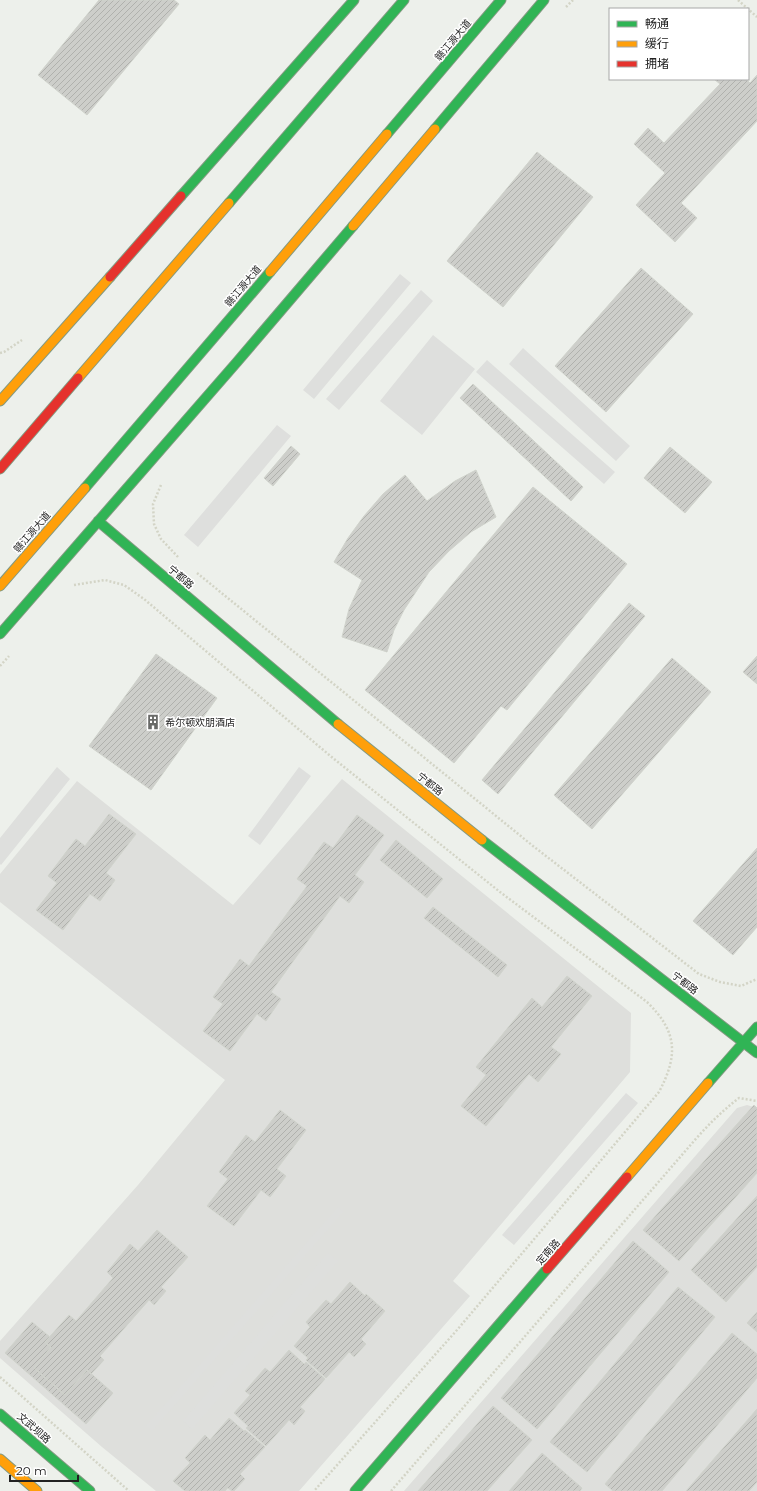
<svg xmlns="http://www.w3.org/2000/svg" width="757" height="1491" font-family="Montserrat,'Noto Sans SC',sans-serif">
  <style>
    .residential { fill: #dedfdc }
    .parking { fill: #dedfdd }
    .building { fill: url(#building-hatch); stroke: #d0d3cc }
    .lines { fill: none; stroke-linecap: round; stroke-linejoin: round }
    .fast-casing { stroke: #839a82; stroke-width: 11 }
    .slow-casing { stroke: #839a82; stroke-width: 11 }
    .jam-casing { stroke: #839a82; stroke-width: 11 }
    .path { stroke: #d3d4c6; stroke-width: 2.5; stroke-dasharray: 2 2; stroke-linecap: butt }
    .fast { stroke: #30b455; stroke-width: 9 }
    .slow { stroke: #ff9f0a; stroke-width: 9 }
    .jam { stroke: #e5322d; stroke-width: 9 }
    .labels { text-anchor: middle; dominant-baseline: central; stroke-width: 3; stroke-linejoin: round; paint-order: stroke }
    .street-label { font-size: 10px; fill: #222; stroke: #fff }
    .poi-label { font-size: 10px; fill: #222; stroke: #fff; text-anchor: start }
  </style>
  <defs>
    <pattern id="building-hatch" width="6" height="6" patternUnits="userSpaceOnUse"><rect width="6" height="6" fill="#cdceca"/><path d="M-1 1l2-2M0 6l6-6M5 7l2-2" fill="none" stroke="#b0b1ad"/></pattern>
  </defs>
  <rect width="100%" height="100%" fill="#edf0eb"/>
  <path class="residential" d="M342 779 631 1013 630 1072 453 1281 470 1296 299 1491H156L102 1447 0 1358V1341L138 1185 225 1080 0 902V874L77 781 233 905Z
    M747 1105 757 1108V1491H404L737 1108Z"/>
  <path class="parking" d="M400 274 411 283 314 399 303 390Z
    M421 290 433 301 339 410 326 399Z
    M433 335 475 369 422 435 380 401Z
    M523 348 630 446 616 461 509 364Z
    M487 360 615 472 604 484 476 372Z
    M277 425 291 436 198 547 184 535Z
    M57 767 70 779 1 865 0 864V838Z
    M299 767 311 776 260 845 248 836Z
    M626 1093 638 1103 514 1245 502 1235Z
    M338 1207 343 1212 152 1431 146 1426Z
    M328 1253 338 1261 192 1429 183 1421Z"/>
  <path class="building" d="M99 0H174L179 4 87 115 38 75Z
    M757 75V121L681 203 697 218 675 242 636 205 665 173 634 144 648 128 664 143 720 84 714 79H746L750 83Z
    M537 152 593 197 503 307 447 261Z
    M641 268 693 314 606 412 555 366Z
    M473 384 583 487 571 501 460 398Z
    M291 446 300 454 273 486 264 478Z
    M670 447 712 482 685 513 644 478Z
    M476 470 496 517 471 532 449 551 429 572 404 610 394 630 387 652 342 637 349 609 362 580 334 562 348 538 364 516 383 494 405 475 427 501 455 481Z
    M533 487 627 564 507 710 501 706 454 763 365 690Z
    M629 603 645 616 498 794 482 780Z
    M156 654 217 698 151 790 89 746Z
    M757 656V684L743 672Z
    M672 658 711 692 592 829 554 795Z
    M109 814 136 834 106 873 115 880 100 901 90 894 63 930 36 910 57 883 48 876 76 839 85 846Z
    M357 815 384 835 355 875 364 882 349 903 340 896 271 992 281 999 266 1021 257 1014 230 1051 203 1031 223 1004 213 997 240 959 249 966 307 886 297 879 324 842 333 848Z
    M396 840 443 879 427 898 380 860Z
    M757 848V927L733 955 693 921Z
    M433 907 507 965 498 977 424 918Z
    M567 976 592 996 551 1047 561 1054 538 1082 529 1074 486 1126 461 1106 486 1075 476 1067 532 998 542 1007Z
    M754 1105 757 1108V1173L679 1261 643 1230Z
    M280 1110 306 1130 277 1169 286 1176 270 1197 261 1190 234 1226 207 1206 228 1179 219 1172 246 1135 255 1142Z
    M757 1196V1267L726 1302 691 1270Z
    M157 1230 188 1257 161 1287 166 1291 154 1305 149 1300 100 1356 104 1360 91 1374 87 1370 65 1395 34 1368 51 1347 45 1342 69 1315 76 1321 113 1278 107 1272 130 1244 138 1251Z
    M633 1241 669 1272 537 1429 501 1398Z
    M350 1282 365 1296 366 1294 385 1311 361 1339 366 1344 354 1357 349 1352 326 1378 306 1360 308 1358 294 1346 310 1327 306 1322 326 1300 331 1304Z
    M678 1287 715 1317 587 1472 550 1442Z
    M757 1312V1332L747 1323Z
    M32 1322 50 1337 45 1342 51 1347 34 1368 65 1395 87 1370 113 1393 86 1424 5 1353Z
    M732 1333 757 1354V1378L662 1491H613L605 1484Z
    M289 1350 304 1364 306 1362 325 1379 300 1407 305 1411 294 1425 289 1420 266 1446 246 1428 248 1426 234 1413 250 1395 245 1391 265 1368 270 1372Z
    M493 1406 532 1440 487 1491H418Z
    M757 1409V1482L749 1491H686Z
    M229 1418 244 1431 245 1430 265 1447 240 1474 245 1479 234 1491H232L228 1488 225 1491H185L173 1481 190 1463 185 1458 205 1435 210 1440Z
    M542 1453 582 1488 580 1491H509Z"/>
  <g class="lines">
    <g class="fast-casing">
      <path id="fast" d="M435 129 544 0
        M387 134 501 0
        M181 196 354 0
        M229 203 404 0
        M85 488 270 272
        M98 521 338 724
        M0 634 237 362 353 226
        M482 840 757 1053
        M708 1083 757 1027
        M0 1414 90 1491
        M355 1491 547 1269"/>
    </g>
    <g class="slow-casing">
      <path id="slow" d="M353 226 435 129
        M270 272 387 134
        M78 378 229 203
        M0 401 110 277
        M0 586 85 488
        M338 724 482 840
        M627 1177 708 1083
        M0 1459 37 1491"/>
    </g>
    <g class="jam-casing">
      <path id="jam" d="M110 277 181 196
        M0 469 78 378
        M547 1269 627 1177"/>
    </g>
    <path class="path" d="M738 0 757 17
      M566 7 573 0
      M0 353 4 352 22 340
      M161 485 153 504 154 524 161 539 178 557
      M197 573 533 846 699 974 720 982 741 986 757 979
      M74 585 105 580 124 585 144 599 334 759 500 892 647 1002C678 1032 678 1056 659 1092L457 1330 314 1491
      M0 666 9 656
      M0 1377 129 1491
      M391 1491 694 1141C708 1125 722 1111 739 1098L757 1101"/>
    <use href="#fast" class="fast"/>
    <use href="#slow" class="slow"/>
    <use href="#jam" class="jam"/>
  </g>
  <defs>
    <g id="building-bare" transform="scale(1.2)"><path d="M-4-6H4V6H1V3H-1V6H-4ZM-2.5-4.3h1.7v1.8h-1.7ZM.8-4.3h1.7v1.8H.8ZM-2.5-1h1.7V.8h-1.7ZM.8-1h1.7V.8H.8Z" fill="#696a68" stroke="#fff" stroke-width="2.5" paint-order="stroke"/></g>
  </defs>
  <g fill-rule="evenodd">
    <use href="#building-bare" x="153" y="722"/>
  </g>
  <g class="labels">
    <g class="street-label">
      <text transform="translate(453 40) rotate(-50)">赣江源大道</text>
      <text transform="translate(243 286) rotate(-50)">赣江源大道</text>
      <text transform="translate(32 532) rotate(-49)">赣江源大道</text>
      <text transform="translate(181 577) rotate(40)">宁都路</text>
      <text transform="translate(430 784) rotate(39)">宁都路</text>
      <text transform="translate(685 983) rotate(38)">宁都路</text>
      <text transform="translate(548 1252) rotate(-49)">定南路</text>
      <text transform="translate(34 1428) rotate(41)">文武坝路</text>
    </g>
    <g class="poi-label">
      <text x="165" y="722">希尔顿欢朋酒店</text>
    </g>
  </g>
  <rect x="609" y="8" width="140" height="72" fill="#ffffff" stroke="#a7a7a7"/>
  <rect x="617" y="21" width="20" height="6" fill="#30b455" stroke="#a7a7a7"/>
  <text x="645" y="28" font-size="12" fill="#222222">畅通</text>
  <rect x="617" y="41" width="20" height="6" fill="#ff9f0a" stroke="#a7a7a7"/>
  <text x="645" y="48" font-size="12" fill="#222222">缓行</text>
  <rect x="617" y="61" width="20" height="6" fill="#e5322d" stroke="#a7a7a7"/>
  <text x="645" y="68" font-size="12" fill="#222222">拥堵</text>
  <path d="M10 1475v6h68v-6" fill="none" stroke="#222222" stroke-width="2"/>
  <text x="16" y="1475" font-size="12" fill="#222222" stroke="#ffffff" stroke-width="3" paint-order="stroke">20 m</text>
</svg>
